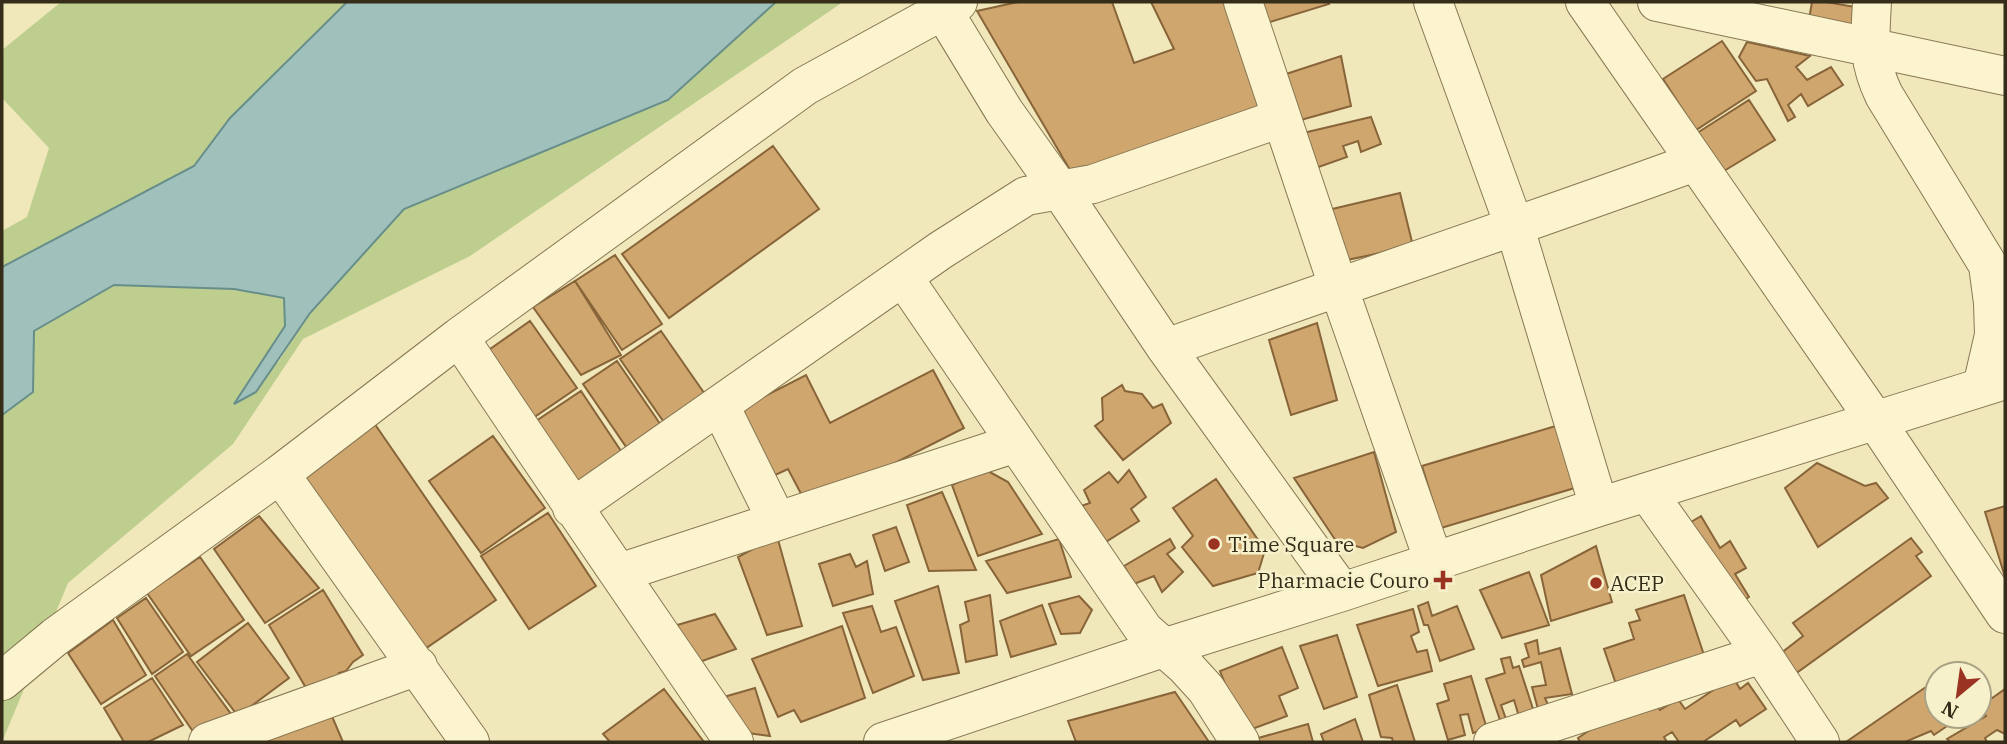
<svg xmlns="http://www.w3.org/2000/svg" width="2007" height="744" font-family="'IBM Plex Serif',serif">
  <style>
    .green { fill: #bdce8f }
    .water { fill: #a0c0bc; stroke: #678e8a; stroke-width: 2 }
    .building { fill: #d0a66f; stroke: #886439; stroke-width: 2 }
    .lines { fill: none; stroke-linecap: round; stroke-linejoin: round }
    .minor-casing { stroke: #887754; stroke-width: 40 }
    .minor { stroke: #fbf4ce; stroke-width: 38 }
    .poi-dot { fill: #9a3321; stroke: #f7f1cb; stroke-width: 2.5 }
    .labels { text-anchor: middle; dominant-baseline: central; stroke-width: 5; stroke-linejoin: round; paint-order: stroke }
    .poi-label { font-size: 21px; fill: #362c1a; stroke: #f7f1cb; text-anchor: start }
  </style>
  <rect width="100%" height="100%" fill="#f0e8bb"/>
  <path class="green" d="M61 2H347L230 118 194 166 2 267V231L27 217 49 148 2 98V50Z
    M776 2H843L470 256 303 339 233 444 68 583 2 742V415L33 392 34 331 114 285 234 289 284 298 285 326 235 402 279 361 310 313 404 209 668 100Z"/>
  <path class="water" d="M347 2H776L668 100 404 209 310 313 256 392 234 404 285 326 284 298 234 289 114 285 34 331 33 392 2 415V267L194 166 230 118Z"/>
  <path class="building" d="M1018 2H1112L1134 63 1174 49 1151 2H1224L1264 117 1077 182 977 11Z
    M1253 2H1328L1329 4 1260 25Z
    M1812 2H1826L1861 8 1856 34 1808 25Z
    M1722 41 1756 91 1696 130 1663 79Z
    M1747 42 1810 56 1796 67 1807 80 1831 67 1843 85 1808 106 1801 94 1788 105 1795 117 1788 121 1767 79 1756 81 1739 57Z
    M1341 56 1351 106 1290 123 1277 77Z
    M1749 100 1775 140 1719 174 1694 135Z
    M1371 117 1381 144 1361 152 1358 141 1343 146 1347 157 1313 169 1299 134Z
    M773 146 819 209 669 318 622 254Z
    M1400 193 1413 246 1347 260 1328 210Z
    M615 255 662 324 622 350 575 281Z
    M575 281 621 355 581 375 533 307Z
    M530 321 577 388 530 420 483 354Z
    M1317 323 1337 400 1291 415 1269 340Z
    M661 331 709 400 668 428 620 359Z
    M617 361 665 431 631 454 583 384Z
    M933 370 964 428 808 507 788 469 773 476 730 414 806 375 830 423Z
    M1122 385 1125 391 1142 394 1153 408 1162 404 1171 423 1123 460 1095 426 1103 420 1102 398Z
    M581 391 625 457 569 495 524 429Z
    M372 420 496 600 419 653 295 472Z
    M1559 425 1578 487 1441 528 1422 466Z
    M493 436 545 508 481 553 429 481Z
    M1374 452 1396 532 1363 548 1336 541 1294 478Z
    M1817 463 1865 486 1876 483 1888 498 1818 547 1785 488Z
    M986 470 1008 482 1042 534 978 556 952 485Z
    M1129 470 1146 497 1131 509 1139 521 1104 543 1081 506 1090 503 1084 490 1109 472 1118 483Z
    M1216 479 1265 550 1258 573 1213 586 1182 547 1193 536 1173 508Z
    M942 492 976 570 929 571 907 505Z
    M2005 506V577L1985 512Z
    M548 513 596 586 529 629 481 556Z
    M259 516 319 588 265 623 214 549Z
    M1701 516 1720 548 1730 541 1746 568 1735 574 1749 597 1731 608 1681 528Z
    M896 527 909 562 885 571 873 535Z
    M777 536 802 626 767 635 738 557Z
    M1911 538 1922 552 1916 556 1931 576 1795 674 1780 654 1803 636 1793 623Z
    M1059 539 1071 577 1007 593 986 561Z
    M1170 539 1175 548 1167 554 1183 572 1162 592 1154 576 1134 584 1124 566Z
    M1596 546 1612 602 1551 621 1541 575Z
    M850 554 856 567 867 561 873 594 833 606 819 564Z
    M200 557 244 620 191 656 147 593Z
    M1529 572 1549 625 1502 638 1480 590Z
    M938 586 959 673 923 680 895 601Z
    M323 590 363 655 353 662 346 671 339 673 344 680 309 693 269 625Z
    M990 595 997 655 966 662 960 625 969 621 965 602Z
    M1684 595 1705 658 1617 687 1604 649 1634 639 1629 623 1640 620 1636 610Z
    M1079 596 1092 610 1080 633 1061 634 1049 604Z
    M146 598 183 652 152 674 117 618Z
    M1428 602 1432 616 1457 606 1474 649 1440 661 1428 625H1424L1418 606Z
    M1042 605 1056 644 1011 657 1000 621Z
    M872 606 881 632 896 627 914 676 873 693 843 613Z
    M1413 609 1419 632 1411 636 1417 652 1427 650 1432 671 1378 686 1357 625Z
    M715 614 736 649 691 665 674 626Z
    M113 620 146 675 101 704 68 653Z
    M248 623 289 678 238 716 197 662Z
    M842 626 865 698 801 722 794 710 778 717 752 659Z
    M1337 635 1357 697 1324 709 1300 646Z
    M1537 640 1539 654 1560 648 1572 694 1545 698 1549 707 1538 709 1532 687 1546 685 1541 662 1524 667 1522 660 1529 657 1525 644Z
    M1282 647 1298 688 1279 696 1287 716 1244 732 1220 671Z
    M187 654 231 714 194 733 155 676Z
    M1510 657 1513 668 1519 666 1535 715 1520 720 1514 700 1501 705 1506 719 1500 720 1486 679 1505 673 1501 659Z
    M1471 676 1487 729 1473 733 1468 714 1460 715 1465 735 1448 740 1437 704 1449 700 1444 684Z
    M1733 677 1740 689 1748 683 1766 709 1740 726 1736 720 1703 742H1679L1672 732 1664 737 1667 742H1580L1578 738 1636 699 1656 705 1660 710 1678 699 1685 709Z
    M152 678 183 725 148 742H124L104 708Z
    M1936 680 1937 716H1954L1956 720 1934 735 1931 731 1905 742H1846Z
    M1397 685 1415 742H1393L1392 738 1381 737 1369 695Z
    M755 688 770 736 733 731 717 699Z
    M664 689 704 742H610L603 734Z
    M2005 689V734L1997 730 1985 738 1987 742H1950L1947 739 1986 716 1981 706Z
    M1175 692 1209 742H1076L1068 721Z
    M331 714 343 742H260Z
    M1355 719 1363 742H1324L1321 734Z
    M1308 724 1313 742H1253L1251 740Z"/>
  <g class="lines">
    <g class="minor-casing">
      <path id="minor" d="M1243 2 1338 286 1434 562
        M1433 2 1515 228 1599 507
        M1585 2 1875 420 2005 614
        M1657 2 2005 76
        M1872 2C1870 40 1867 59 1884 95L1988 265 1993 303 1994 335 1982 387
        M942 9 1004 111 1060 190 1166 348 1342 592
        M903 277 1144 630 1185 666 1206 689 1240 742
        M459 337C549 473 642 607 734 742
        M1166 348C1342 285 1520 226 1695 162
        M720 406 777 521
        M280 474 470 742
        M1647 492 1762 654 1820 742
        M572 508 941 250 1026 196 1093 184 1281 118
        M619 573 1016 443
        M2 681 55 637 280 474 459 337 805 86 958 2
        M208 742 418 666
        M883 742 1163 648 1342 592 1599 507 2005 380
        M1493 742 1762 654"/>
    </g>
    <use href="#minor" class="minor"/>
  </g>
  <g class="poi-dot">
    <circle cx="1214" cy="544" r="7"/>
    <path d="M1439.5 569.5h7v7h7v7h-7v7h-7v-7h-7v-7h7z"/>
    <circle cx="1596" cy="583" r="7"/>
  </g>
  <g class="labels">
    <g class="poi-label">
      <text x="1228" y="544">Time Square</text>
      <text x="1429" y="580" text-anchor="end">Pharmacie Couro</text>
      <text x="1610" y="583">ACEP</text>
    </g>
  </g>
  <rect width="2007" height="744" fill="none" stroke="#362c1a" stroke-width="7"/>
  <g transform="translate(1958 695) rotate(209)"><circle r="33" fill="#f7f1cb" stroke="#aaa284" stroke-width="2"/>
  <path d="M0-5L12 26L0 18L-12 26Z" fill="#9a3321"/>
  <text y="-10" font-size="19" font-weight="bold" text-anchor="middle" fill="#362c1a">N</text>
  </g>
</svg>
